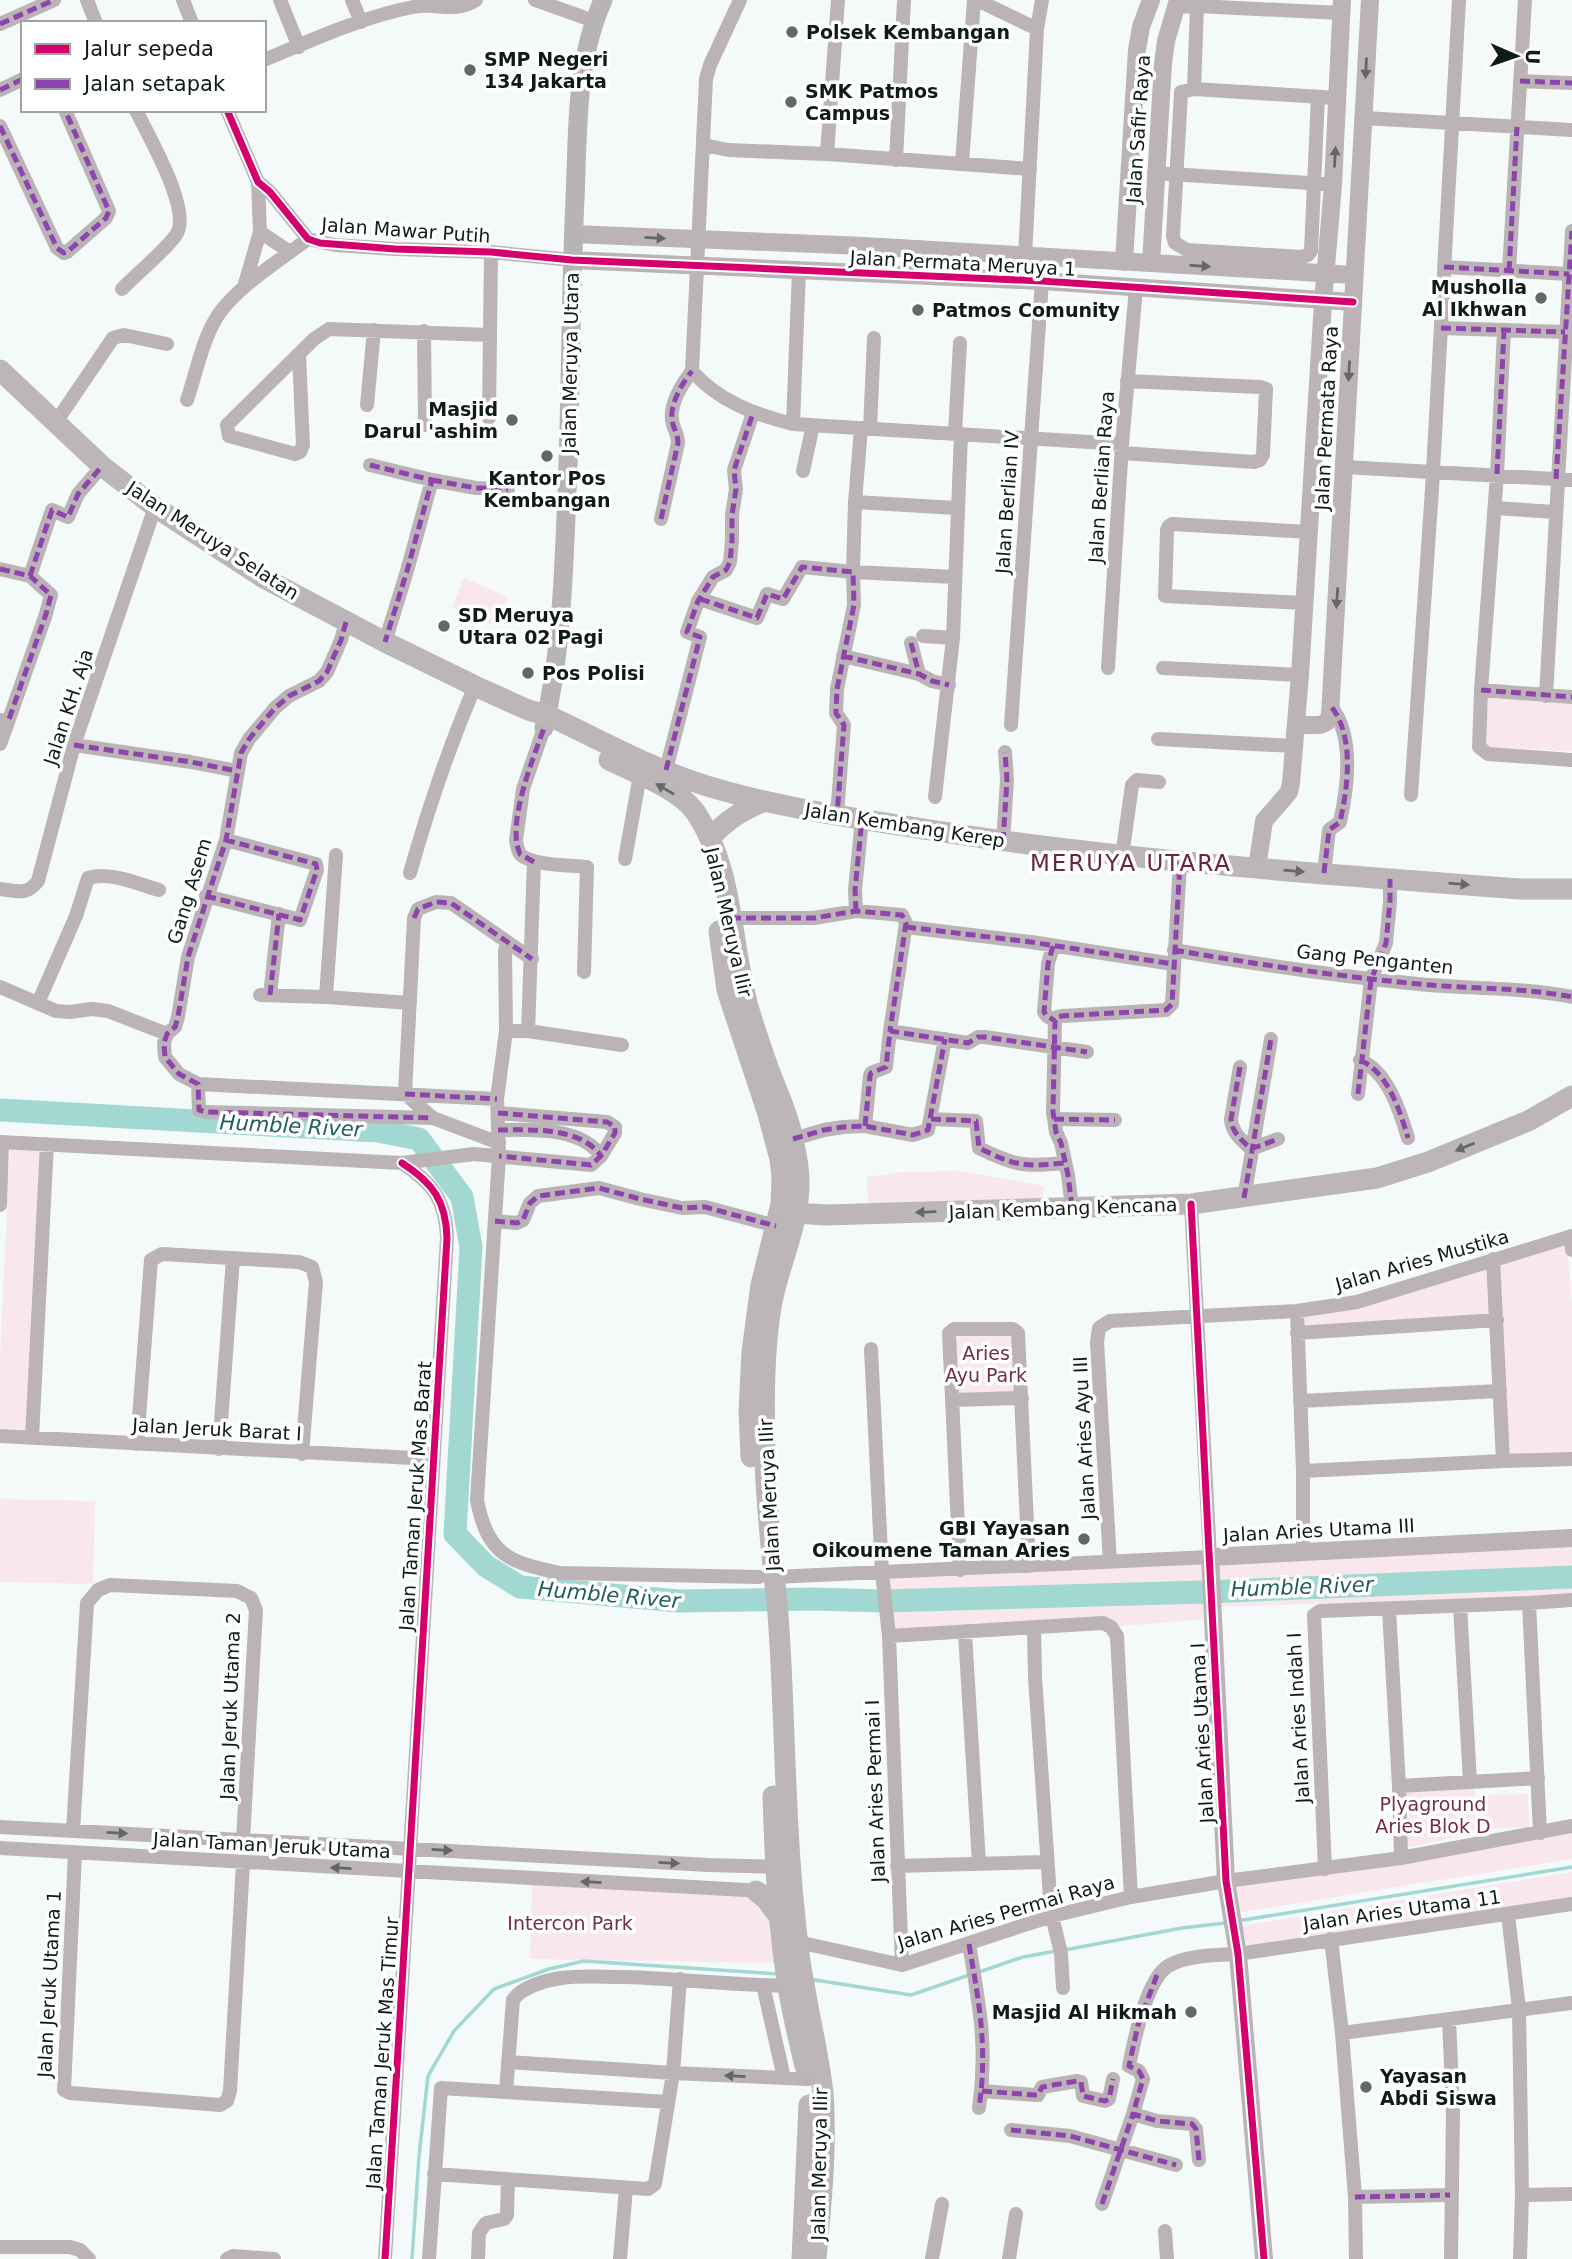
<svg xmlns="http://www.w3.org/2000/svg" width="1572" height="2259" font-family="'DejaVu Sans',sans-serif">
  <style>
    .green { fill: #f8e7ec }
    .lines { fill: none; stroke-linecap: round; stroke-linejoin: round }
    .stream { stroke: #a1d8d1; stroke-width: 3.5 }
    .river { stroke: #a1d8d1; stroke-width: 23 }
    .minor { stroke: #bbb3b6; stroke-width: 14 }
    .tertiary { stroke: #bbb3b6; stroke-width: 18 }
    .secondary { stroke: #b8b3b4; stroke-width: 19 }
    .primary { stroke: #bcb6b9; stroke-width: 21 }
    .quiet { stroke: #8e44ad; stroke-width: 5; stroke-dasharray: 10 5; stroke-linecap: butt }
    .cycleway-casing { stroke: #fff; stroke-width: 11 }
    .cycleway { stroke: #d6006c; stroke-width: 7 }
    .oneway { fill: #646768 }
    .oneway2 { fill: #656869 }
    .poi-dot { fill: #5e6968; stroke: #fff; stroke-width: 2.5 }
    .labels { text-anchor: middle; dominant-baseline: central; stroke-width: 7; stroke-linejoin: round; paint-order: stroke }
    .poi-label { font-size: 19px; font-weight: bold; fill: #0e1b19; stroke: #fff; text-anchor: start }
    .street-label { font-size: 19px; fill: #0e1b19; stroke: #fff }
    .park-label { font-size: 19px; fill: #752c45; stroke: #fff }
    .water-label { font-size: 21px; font-style: italic; fill: #215e58; stroke: #fff }
    .quarter-label { font-size: 23px; letter-spacing: 2px; fill: #68253c; stroke: #fff }
  </style>
  <rect width="100%" height="100%" fill="#f4fafa"/>
  <path class="green" d="M464 578 508 597 495 626 452 607Z
    M1487 698 1572 702V751L1485 747Z
    M10 1145 41 1146 27 1430 0 1428V1358Z
    M962 1171 1044 1186 1043 1198 868 1207 867 1177 904 1172Z
    M1567 1239 1572 1305V1455L1508 1458 1499 1260Z
    M1489 1263 1491 1319 1300 1333 1299 1316 1329 1313Z
    M952 1331 1016 1332 1021 1396 954 1398Z
    M0 1499 95 1501 93 1584 0 1582Z
    M1572 1545V1575L1210 1588 1211 1564Z
    M1202 1561 1207 1619 1111 1627 889 1636 883 1574Z
    M1572 1584V1596L1213 1607 1212 1597Z
    M1474 1786 1476 1833 1405 1848 1403 1791Z
    M1528 1794 1529 1827 1479 1829 1478 1795Z
    M1572 1832V1859L1235 1913 1231 1887Z
    M1572 1872V1898L1248 1947 1241 1926Z
    M532 1885 772 1894 780 1963 530 1959Z"/>
  <g class="lines">
    <path class="stream" d="M1237 1921 1572 1867
      M1064 1950 1182 1928 1225 1923
      M976 1973 1023 1957 1056 1951
      M809 1979 911 1995 969 1975
      M412 2259 419 2156 428 2076 454 2031 494 1989 549 1969 584 1961 778 1974"/>
    <path class="river" d="M0 1110 378 1131 419 1139 462 1197 471 1247 455 1534 486 1566 520 1587 679 1601 815 1599 882 1601 1205 1592 1572 1577"/>
    <path class="minor" d="M87 0 96 23
      M183 0 192 23
      M280 0 299 47
      M352 0 361 22
      M535 0 594 21
      M740 0 710 65 706 79 692 371C718 401 754 414 793 424L1122 444
      M977 0 1037 29
      M1175 7 1197 6 1341 13
      M0 24 54 0
      M264 60C312 40 362 17 413 7 437 2 453 14 476 0
      M1520 81 1572 83
      M1194 89 1197 6
      M0 90 23 79
      M1318 97 1311 251 1308 255 1301 257 1187 250 1175 243 1173 236 1181 92 1194 89 1338 98
      M227 110 258 182 270 192 308 239 335 245 395 249 491 252 572 260
      M1364 118 1572 130
      M0 126 57 248 64 253 67 252 106 218 109 211 65 110
      M704 145 728 150 827 154 1030 169
      M827 154 838 0
      M896 160 904 0
      M962 163 974 0
      M1154 173 1325 184
      M260 232 290 252
      M1025 256 1037 29 1042 0
      M1444 267 1569 274
      M1509 271 1525 0
      M244 287 260 232 258 182
      M122 289C137 273 164 252 176 235 193 211 148 136 136 110
      M1441 328 1565 332
      M424 331 425 425
      M1504 331 1497 474 1481 690 1479 747 1488 754 1572 760
      M299 355 303 445 300 452 295 454 229 436 227 425 314 339 329 329 489 335
      M187 400C196 374 201 345 214 322 230 291 280 260 308 239
      M367 405 374 330
      M489 418 491 252
      M56 422 113 338 124 335 167 344
      M793 424 799 270
      M861 428 855 502 853 572 955 577
      M870 429 874 338
      M955 433 960 343
      M1122 453 1254 462 1260 460 1263 455 1266 389 1260 387 1127 381
      M370 465 432 480 407 571 385 642
      M1345 467 1572 480
      M803 471 813 425
      M432 480 476 488 508 489
      M855 502 956 508
      M1495 508 1555 512
      M661 519 678 443C678 434 673 428 672 420 670 403 682 384 692 371
      M0 569 30 576 51 595 46 614 8 722
      M30 576 52 510 68 517 78 494 102 466
      M700 599 757 618 767 594 783 599 802 567 853 572 854 605 837 689 836 713 844 725 837 815
      M1304 603 1165 596 1167 530 1169 526 1172 524 1309 532
      M346 622 341 640 327 672 319 681 289 696 275 708 249 739 241 753 226 840 188 957 178 1017 175 1027 167 1034 164 1043 165 1057 179 1074 198 1084 497 1099
      M923 636 953 638
      M911 643 919 674 932 681 949 685
      M843 656 919 674
      M1108 668 1122 444 1136 288
      M1163 668 1300 675
      M1481 690 1572 697
      M1546 696 1572 231
      M1011 725 1042 281
      M544 728 523 789 516 840C517 845 517 851 521 855 534 866 570 865 587 867L584 972
      M1158 739 1294 746
      M0 744 8 722 1 720
      M74 745 191 762 237 771
      M666 770 700 637 687 632 698 601 713 577 726 570 730 562 732 540V515L736 489 734 470 753 413
      M1411 795 1432 489 1459 0
      M935 797 953 638 961 434
      M1003 842 1007 780 1005 752
      M1122 856 1132 785 1137 780 1159 782
      M625 859 640 775
      M410 873C428 809 449 747 475 686
      M1324 873 1329 830 1340 822C1348 786 1355 735 1330 705
      M0 889C18 891 26 896 38 881L74 745 155 507
      M206 896 300 920 317 870 316 864 226 840
      M856 911 855 890 862 819
      M731 918H814L856 911 902 915 906 923 890 1031
      M906 927 1031 942 1173 964
      M1053 946 1048 964 1044 1012 1047 1016 1055 1021
      M505 950 506 1031
      M1174 950C1255 964 1336 976 1418 984 1469 989 1521 987 1572 997
      M0 987 56 1011 70 1012 92 1009 108 1011 167 1034
      M260 995 326 997 410 1003
      M270 995 279 914
      M326 997 336 855
      M38 1003 76 916 88 878C109 871 138 884 159 890
      M528 1031 534 862
      M622 1045 528 1031H506L497 1099 499 1156 477 1500C487 1554 509 1563 560 1573L759 1577
      M1360 1060C1388 1072 1400 1111 1408 1138
      M1240 1067 1231 1119C1232 1133 1241 1139 1251 1149
      M198 1084 199 1110 207 1112 433 1118
      M1358 1094 1371 980 1386 943 1390 902V879
      M931 1119 976 1121 979 1148C1015 1166 1025 1167 1064 1163
      M1054 1119 1115 1120
      M865 1126 870 1076 871 1073 886 1067 890 1031 968 1043 978 1037H985L1087 1052
      M498 1130C530 1130 580 1126 601 1156
      M793 1139 824 1130 843 1127 865 1126 913 1135 928 1130 945 1039
      M0 1142 402 1163 474 1154 591 1165 601 1156 615 1133V1127L607 1122 498 1113
      M499 1143 433 1118 405 1094 414 918 418 909 436 902 451 903 532 959
      M1251 1149 1278 1139
      M1244 1198 1271 1039
      M0 1205 2 1142
      M1072 1207 1068 1175 1061 1143 1056 1132 1053 1112 1055 1021 1057 1017 1062 1016 1166 1010 1172 1004 1180 862
      M495 1221 517 1223 523 1220 530 1203 538 1196 599 1188 640 1199 682 1208 705 1207 776 1226
      M1571 1236 1572 1250
      M1493 1259 1503 1461
      M1297 1311 1303 1471V1551
      M1297 1333 1497 1320
      M871 1349 882 1573 889 1636 902 1965
      M953 1400 1022 1398
      M1300 1401 1500 1391
      M0 1436 432 1459
      M32 1438 47 1144
      M137 1444 151 1260 162 1254 299 1262 312 1267 316 1282 302 1454
      M219 1449 233 1258
      M1303 1471 1503 1461 1572 1459
      M1110 1562 1097 1342 1099 1328 1110 1321 1297 1311 1357 1302 1572 1236
      M960 1570 949 1333 954 1329H1013L1018 1333 1029 1566
      M774 1577 1210 1557 1191 1204
      M1529 1603 1540 1833
      M1460 1606 1470 1782
      M1389 1609 1399 1786 1401 1858
      M1034 1628 1035 1677 1051 1912 1061 1953 1063 1988
      M965 1633 979 1863
      M889 1636 1103 1623 1111 1627 1117 1636 1131 1897
      M1399 1786 1538 1778
      M0 1827 709 1865 783 1867
      M73 1831 87 1603 98 1590 110 1585 237 1591 251 1598 256 1610 243 1840
      M0 1848 763 1891
      M75 1853 64 2090 70 2093 220 2105 227 2101 230 2091 243 1863
      M897 1866 1047 1862
      M1325 1869 1314 1615 1320 1611 1529 1603 1572 1600
      M1508 1914 1519 2009 1522 2195 1520 2259
      M1331 1939 1342 2033 1355 2197 1356 2259
      M798 1942 902 1965 1052 1916 1131 1897 1226 1881 1401 1858 1572 1826
      M969 1944C979 2004 988 2046 979 2108
      M763 1985 784 2078
      M1449 2019 1453 2112 1451 2259
      M1342 2033 1572 2003
      M508 2062 673 2073 808 2079
      M982 2091 1035 2095H1038L1042 2087 1077 2081 1081 2082 1083 2096 1105 2101 1109 2099 1113 2079
      M506 2092 513 2000C521 1987 547 1980 561 1978 582 1975 604 1977 626 1977 680 1979 734 1985 788 1986
      M1011 2130 1070 2136 1176 2165
      M1199 2160 1196 2129 1192 2124 1157 2121 1133 2114 1143 2079 1139 2071 1129 2066C1134 2041 1146 1980 1168 1966 1187 1955 1217 1955 1238 1954L1572 1904
      M434 2174 648 2189 655 2184 673 2073 680 1979
      M1522 2195 1572 2194
      M1355 2197 1450 2195
      M1102 2204 1133 2114
      M1165 2231 1167 2259
      M0 2247H70L80 2250 89 2259
      M227 2259 233 2256 274 2259
      M385 2259C407 1919 424 1579 447 1238 446 1201 433 1183 402 1163
      M429 2259 441 2088 668 2102
      M478 2259 479 2233 486 2223 504 2219 507 2215 508 2179
      M620 2259 626 2188
      M932 2259 942 2204
      M1009 2259 1016 2214"/>
    <path class="tertiary" d="M573 234 864 246 1354 275
      M572 260 1042 281 1353 302
      M1124 262 1137 50 1141 27 1151 0
      M1151 263 1163 64 1166 41 1178 0
      M1297 725H1320L1327 722 1330 715 1370 0
      M1257 868 1264 821 1289 792 1291 783 1300 675 1323 302 1333 185 1342 0
      M1264 2259 1238 1954 1226 1881 1210 1557 1572 1538"/>
    <path class="secondary" d="M544 728C560 659 563 589 566 517 571 411 570 305 575 199 578 132 575 62 603 0"/>
    <path class="primary" d="M0 370 102 466 155 507 262 577 385 642 475 686 528 710 547 715C599 739 651 769 707 786 779 808 855 818 930 830 1126 861 1324 874 1521 889H1572
      M609 760C634 772 681 790 696 813 735 871 730 945 749 1010 755 1030 762 1050 769 1070 778 1094 790 1119 794 1145 797 1157 799 1171 799 1184 799 1226 778 1266 771 1307 763 1356 764 1407 765 1457 766 1509 773 1562 778 1614 785 1709 784 1804 793 1898 796 1927 798 1956 804 1984 810 2021 819 2057 823 2093 827 2148 821 2205 816 2259
      M710 838C727 820 742 810 765 801
      M719 931 727 990 768 1114 780 1159 782 1176 781 1204 761 1285 752 1352 749 1411 751 1457
      M796 1213 826 1215 1191 1204 1377 1178 1428 1162 1528 1121 1572 1096
      M773 1796C775 1860 778 1924 788 1986 792 2013 799 2040 805 2066
      M756 1891 766 1899 780 1918
      M802 2259 809 2105"/>
    <path class="quiet" d="M0 24 54 0
      M1520 81 1572 83
      M0 90 23 79
      M0 126 57 248 64 253 67 252 106 218 109 211 65 110
      M1444 267 1569 274
      M1509 271 1517 127
      M1441 328 1565 332
      M370 465 432 480 407 571 385 642
      M1497 474 1504 331
      M1556 479 1572 231
      M432 480 476 488 508 489
      M661 519 678 443C678 434 673 428 672 420 670 403 682 384 692 371
      M0 569 30 576 51 595 46 614 8 722
      M30 576 52 510 68 517 78 494 102 466
      M700 599 757 618 767 594 783 599 802 567 853 572 854 605 837 689 836 713 844 725 837 815
      M346 622 341 640 327 672 319 681 289 696 275 708 249 739 241 753 226 840 188 957 178 1017 175 1027 167 1034 164 1043 165 1057 179 1074 198 1084 199 1110 207 1112 433 1118
      M911 643 919 674 932 681 949 685
      M843 656 919 674
      M1481 690 1572 697
      M74 745 191 762 237 771
      M666 770 700 637 687 632 698 601 713 577 726 570 730 562 732 540V515L736 489 734 470 753 413
      M1003 842 1007 780 1005 752
      M534 862 520 854C506 824 533 759 544 728
      M1324 873 1329 830 1340 822C1348 786 1355 735 1330 705
      M206 896 300 920 317 870 316 864 226 840
      M856 911 855 890 862 819
      M414 918 418 909 436 902 451 903 532 959
      M731 918H814L856 911 902 915 906 923 890 1031
      M906 927 1031 942 1173 964
      M1053 946 1048 964 1044 1012 1047 1016 1055 1021
      M1174 950C1255 964 1336 976 1418 984 1469 989 1521 987 1572 997
      M270 995 279 914
      M1360 1060C1388 1072 1400 1111 1408 1138
      M1240 1067 1231 1119C1232 1133 1241 1139 1251 1149
      M405 1094 497 1099
      M1358 1094 1371 980 1386 943 1390 902V879
      M498 1113 607 1122 615 1127V1133L601 1156 591 1165 499 1156
      M931 1119 976 1121 979 1148C1015 1166 1025 1167 1064 1163
      M1054 1119 1115 1120
      M865 1126 870 1076 871 1073 886 1067 890 1031 968 1043 978 1037H985L1087 1052
      M498 1130C530 1130 580 1126 601 1156
      M793 1139 824 1130 843 1127 865 1126 913 1135 928 1130 945 1039
      M1251 1149 1278 1139
      M1244 1198 1271 1039
      M1072 1207 1068 1175 1061 1143 1056 1132 1053 1112 1055 1021 1057 1017 1062 1016 1166 1010 1172 1004 1180 862
      M495 1221 517 1223 523 1220 530 1203 538 1196 599 1188 640 1199 682 1208 705 1207 776 1226
      M969 1944C979 2004 988 2046 979 2108
      M1157 1975 1138 2025 1129 2066 1139 2071 1143 2079 1133 2114 1157 2121 1192 2124 1196 2129 1199 2160
      M982 2091 1035 2095H1038L1042 2087 1077 2081 1081 2082 1083 2096 1105 2101 1109 2099 1113 2079
      M1011 2130 1070 2136 1176 2165
      M1355 2197 1450 2195
      M1102 2204 1133 2114"/>
    <g class="cycleway-casing">
      <path id="cycleway" d="M227 110 258 182 270 192 308 239 320 243 395 249 491 252 572 260 1042 281 1353 302
        M1191 1204 1226 1881 1238 1954 1264 2259
        M385 2259C407 1919 424 1579 447 1238 446 1201 433 1183 402 1163"/>
    </g>
    <use href="#cycleway" class="cycleway"/>
  </g>
  <defs><path id="oneway-solid" d="M-6-.8H1V-3.2L6.5 0L1 3.2V.8H-6Z" transform="scale(1.75)"/></defs>
  <g class="oneway">
    <use href="#oneway-solid" transform="translate(1366 68) rotate(93)"/>
    <use href="#oneway-solid" transform="translate(1335 157) rotate(-87)"/>
    <use href="#oneway-solid" transform="translate(655 238) rotate(3)"/>
    <use href="#oneway-solid" transform="translate(1200 266) rotate(4)"/>
    <use href="#oneway-solid" transform="translate(1349 371) rotate(93)"/>
    <use href="#oneway-solid" transform="translate(1337 598) rotate(94)"/>
    <use href="#oneway-solid" transform="translate(117 1833) rotate(3)"/>
    <use href="#oneway-solid" transform="translate(442 1850) rotate(3)"/>
    <use href="#oneway-solid" transform="translate(669 1863) rotate(3)"/>
    <use href="#oneway-solid" transform="translate(341 1868) rotate(-177)"/>
    <use href="#oneway-solid" transform="translate(591 1882) rotate(-177)"/>
    <use href="#oneway-solid" transform="translate(735 2076) rotate(-177)"/>
  </g>
  <g class="oneway2">
    <use href="#oneway-solid" transform="translate(665 789) rotate(-150)"/>
    <use href="#oneway-solid" transform="translate(1294 871) rotate(5)"/>
    <use href="#oneway-solid" transform="translate(1459 884) rotate(5)"/>
    <use href="#oneway-solid" transform="translate(1465 1147) rotate(158)"/>
    <use href="#oneway-solid" transform="translate(926 1212) rotate(178)"/>
  </g>
  <g class="poi-dot">
    <circle cx="792" cy="32" r="7"/>
    <circle cx="470" cy="70" r="7"/>
    <circle cx="791" cy="102" r="7"/>
    <circle cx="1541" cy="298" r="7"/>
    <circle cx="918" cy="310" r="7"/>
    <circle cx="512" cy="420" r="7"/>
    <circle cx="547" cy="456" r="7"/>
    <circle cx="444" cy="626" r="7"/>
    <circle cx="528" cy="673" r="7"/>
    <circle cx="1084" cy="1539" r="7"/>
    <circle cx="1191" cy="2012" r="7"/>
    <circle cx="1366" cy="2087" r="7"/>
  </g>
  <g class="labels">
    <g class="poi-label">
      <text x="806" y="32">Polsek Kembangan</text>
      <text x="484" y="59">SMP Negeri<tspan x="484" dy="22">134 Jakarta</tspan></text>
      <text x="805" y="91">SMK Patmos<tspan x="805" dy="22">Campus</tspan></text>
      <text x="1527" y="287" text-anchor="end">Musholla<tspan x="1527" dy="22">Al Ikhwan</tspan></text>
      <text x="932" y="310">Patmos Comunity</text>
      <text x="498" y="409" text-anchor="end">Masjid<tspan x="498" dy="22">Darul 'ashim</tspan></text>
      <text x="547" y="478" text-anchor="middle">Kantor Pos<tspan x="547" dy="22">Kembangan</tspan></text>
      <text x="458" y="615">SD Meruya<tspan x="458" dy="22">Utara 02 Pagi</tspan></text>
      <text x="542" y="673">Pos Polisi</text>
      <text x="1070" y="1528" text-anchor="end">GBI Yayasan<tspan x="1070" dy="22">Oikoumene Taman Aries</tspan></text>
      <text x="1177" y="2012" text-anchor="end">Masjid Al Hikmah</text>
      <text x="1380" y="2076">Yayasan<tspan x="1380" dy="22">Abdi Siswa</tspan></text>
    </g>
    <g class="street-label">
      <text transform="translate(1138 129) rotate(-86)">Jalan Safir Raya</text>
      <text transform="translate(406 230) rotate(4)">Jalan Mawar Putih</text>
      <text transform="translate(963 263) rotate(3)">Jalan Permata Meruya 1</text>
      <text transform="translate(570 363) rotate(-89)">Jalan Meruya Utara</text>
      <text transform="translate(1326 418) rotate(-87)">Jalan Permata Raya</text>
      <text transform="translate(1101 477) rotate(-86)">Jalan Berlian Raya</text>
      <text transform="translate(1007 502) rotate(-86)">Jalan Berlian IV</text>
      <text transform="translate(213 540) rotate(33)">Jalan Meruya Selatan</text>
      <text transform="translate(68 707) rotate(-72)">Jalan KH. Aja</text>
      <text transform="translate(905 825) rotate(9)">Jalan Kembang Kerep</text>
      <text transform="translate(189 891) rotate(-73)">Gang Asem</text>
      <text transform="translate(729 922) rotate(77)">Jalan Meruya Ilir</text>
      <text transform="translate(1375 959) rotate(6)">Gang Penganten</text>
      <text transform="translate(1063 1208) rotate(-2)">Jalan Kembang Kencana</text>
      <text transform="translate(1422 1260) rotate(-16)">Jalan Aries Mustika</text>
      <text transform="translate(217 1429) rotate(3)">Jalan Jeruk Barat I</text>
      <text transform="translate(1084 1438) rotate(-93)">Jalan Aries Ayu III</text>
      <text transform="translate(769 1495) rotate(-93)">Jalan Meruya Ilir</text>
      <text transform="translate(415 1496) rotate(-86)">Jalan Taman Jeruk Mas Barat</text>
      <text transform="translate(1319 1530) rotate(-3)">Jalan Aries Utama III</text>
      <text transform="translate(230 1706) rotate(-88)">Jalan Jeruk Utama 2</text>
      <text transform="translate(1298 1718) rotate(-93)">Jalan Aries Indah I</text>
      <text transform="translate(1202 1733) rotate(-93)">Jalan Aries Utama I</text>
      <text transform="translate(875 1791) rotate(-92)">Jalan Aries Permai I</text>
      <text transform="translate(272 1845) rotate(3)">Jalan Taman Jeruk Utama</text>
      <text transform="translate(1402 1910) rotate(-8)">Jalan Aries Utama 11</text>
      <text transform="translate(1006 1912) rotate(-16)">Jalan Aries Permai Raya</text>
      <text transform="translate(49 1984) rotate(-87)">Jalan Jeruk Utama 1</text>
      <text transform="translate(382 2053) rotate(-86)">Jalan Taman Jeruk Mas Timur</text>
      <text transform="translate(819 2164) rotate(-89)">Jalan Meruya Ilir</text>
    </g>
    <g class="park-label">
      <text x="986" y="1353">Aries<tspan x="986" dy="22">Ayu Park</tspan></text>
      <text x="1433" y="1804">Plyaground<tspan x="1433" dy="22">Aries Blok D</tspan></text>
      <text x="570" y="1923">Intercon Park</text>
    </g>
    <g class="water-label">
      <text transform="translate(291 1126) rotate(3)">Humble River</text>
      <text transform="translate(1302 1587) rotate(-2)">Humble River</text>
      <text transform="translate(609 1595) rotate(5)">Humble River</text>
    </g>
    <g class="quarter-label">
      <text x="1131" y="863">MERUYA UTARA</text>
    </g>
  </g>
  <rect x="21" y="21" width="245" height="91" fill="#ffffff" stroke="#9fa4a3" stroke-width="2"/>
  <rect x="35" y="44" width="35" height="10" fill="#d6006c" stroke="#9fa4a3" stroke-width="2"/>
  <text x="84" y="56" font-size="21" fill="#0e1b19">Jalur sepeda</text>
  <rect x="35" y="79" width="35" height="10" fill="#8e44ad" stroke="#9fa4a3" stroke-width="2"/>
  <text x="84" y="91" font-size="21" fill="#0e1b19">Jalan setapak</text>
  <g transform="translate(1516 56) rotate(92)" stroke="#ffffff" stroke-width="5" paint-order="stroke">
  <path d="M0-5L12 26L0 18L-12 26Z" fill="#0e1b19"/>
  <text y="-10" font-size="19" font-weight="bold" text-anchor="middle" fill="#0e1b19">U</text>
  </g>
</svg>
